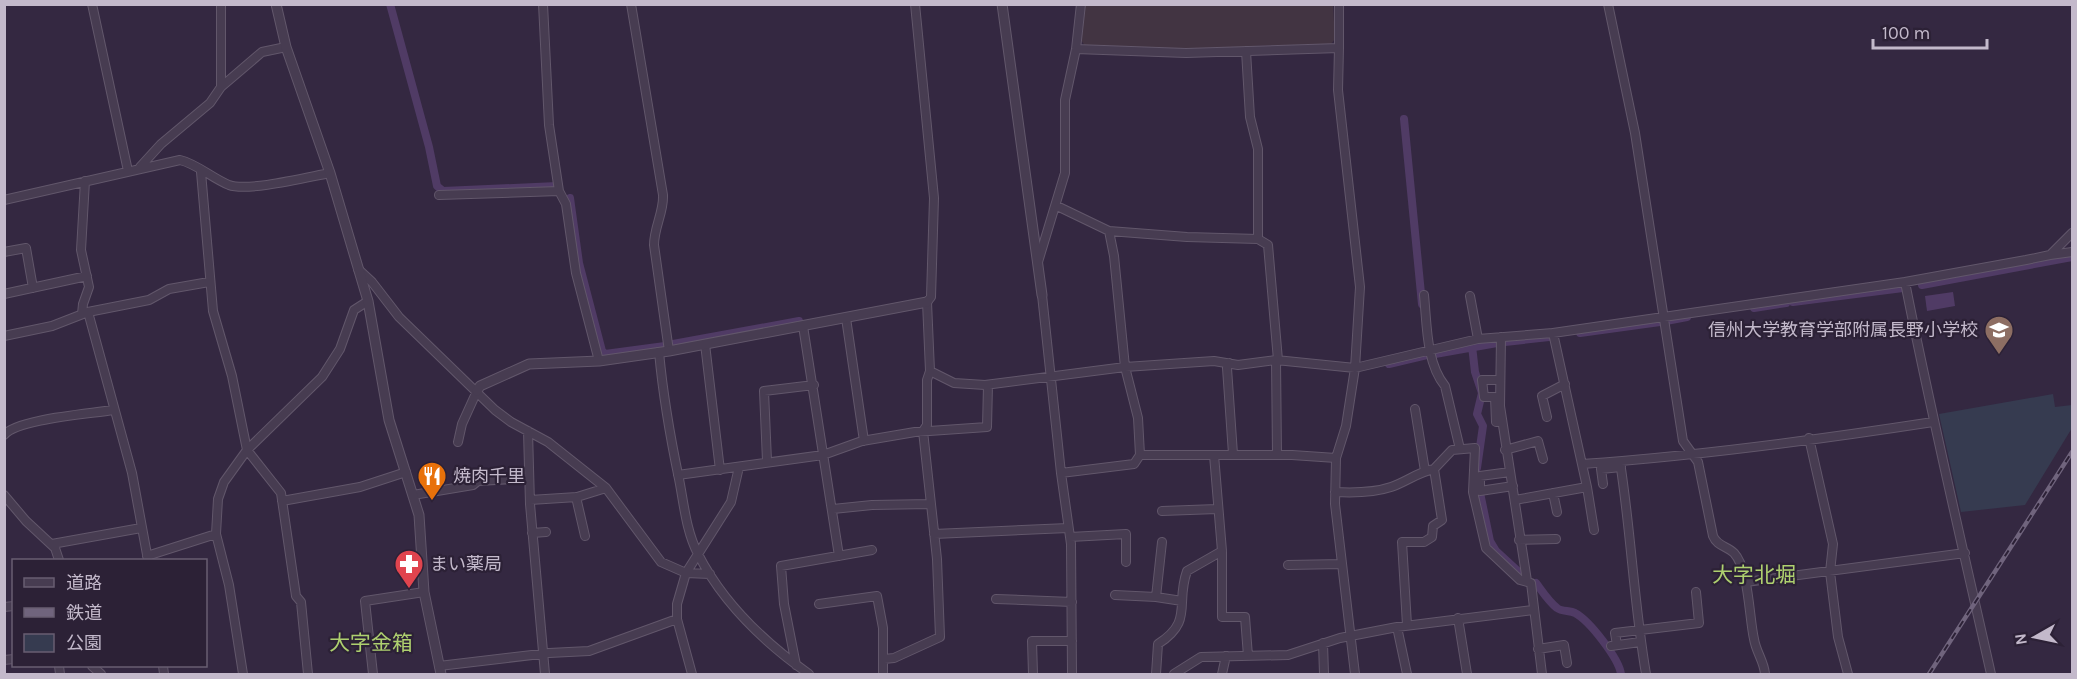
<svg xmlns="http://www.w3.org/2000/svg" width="2077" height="679" font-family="Karla,'Noto Sans JP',sans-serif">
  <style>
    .medical { fill: #423442 }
    .green { fill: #363b50 }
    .water { fill: #503b65 }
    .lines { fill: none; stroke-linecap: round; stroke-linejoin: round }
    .canal { stroke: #503b65; stroke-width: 8 }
    .minor-casing { stroke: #62576b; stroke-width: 10 }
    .tertiary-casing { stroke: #62576b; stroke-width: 11 }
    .minor { stroke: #473c51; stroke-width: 8 }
    .tertiary { stroke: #473c51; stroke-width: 9 }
    .rail-casing { stroke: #70647d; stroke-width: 4.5 }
    .rail { stroke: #2c2136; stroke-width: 2; stroke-dasharray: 7; stroke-linecap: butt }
    .labels { text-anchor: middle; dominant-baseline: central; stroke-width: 4.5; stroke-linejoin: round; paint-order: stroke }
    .poi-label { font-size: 18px; fill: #c3b9cb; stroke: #2c2136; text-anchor: start }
    .quarter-label { font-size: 21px; fill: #aed06f; stroke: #2c2136 }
  </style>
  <rect width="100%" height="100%" fill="#342841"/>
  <path class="medical" d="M1084 5H1333L1335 39 1331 44 1253 46 1223 50 1085 46 1081 40Z"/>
  <path class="green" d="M2053 394 2055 407 2072 405V428L2025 505 1961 512 1939 414Z"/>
  <path class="water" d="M1953 292 1955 306 1927 311 1925 296Z"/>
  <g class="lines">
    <path class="canal" d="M390 4 429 147 437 186 443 191 557 186
      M1404 119 1422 304
      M570 198 579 263 602 351 605 354 665 346
      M1922 285 2072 257
      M1793 302 1903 288
      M1754 308 1786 303
      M1666 321 1687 317
      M1580 333 1660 322
      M1505 342 1549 337
      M673 344 799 321
      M1472 346 1475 372 1482 393 1477 414 1483 426 1477 468
      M1435 354 1497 343
      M1389 364 1427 355
      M1478 483 1490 541 1496 551 1521 574
      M1536 583C1542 591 1549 602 1557 608 1562 612 1570 610 1575 613 1590 621 1619 659 1621 674"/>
    <g class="minor-casing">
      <path id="minor" d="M92 4 128 171
        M221 4V87
        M543 4 549 125 559 191
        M631 4 663 195C664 212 654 227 654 245L669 351
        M1608 4 1635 133 1683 441 1698 462 1713 536C1717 546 1727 546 1734 553 1749 569 1749 617 1754 639 1756 652 1764 661 1765 674
        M1339 48 1338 90 1360 287 1355 368 1346 426 1336 458 1335 504 1355 674
        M1076 49 1186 53 1339 48V4
        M1246 51 1250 117 1258 149V239
        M140 167 161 144 210 103 221 87 262 52 286 47
        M201 172 213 311 232 376 247 450 281 493 296 596 301 602 308 674
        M439 195 559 191 566 204 576 273 599 361
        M4 200 180 160C197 164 212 178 229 185 248 192 308 177 330 173
        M1057 206 1109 231 1187 237 1258 239 1268 245 1278 360
        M1109 231 1114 256 1125 367 1214 361 1238 365 1276 360 1355 368 1478 339 1553 333 1905 282 2026 260 2050 255 2072 233
        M4 252 26 248 33 288
        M2050 255 2072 252
        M1038 262 1065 173V100L1076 49 1081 4
        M358 269 372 282 399 317 495 410 511 422 548 442 606 488 661 562 686 573 710 574
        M1905 282C1931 414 1962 544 1991 674
        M4 294 87 276
        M1042 295 1061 473 1071 544 1072 674
        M1424 295C1427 324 1426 363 1445 386L1460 449
        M1470 296 1478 339
        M88 312 149 300 169 289 209 282
        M82 314 83 304 89 287 81 250 85 181
        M846 318 864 441
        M803 326 839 556
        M4 336 52 326 88 312 132 473 148 560
        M1501 337 1500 406 1527 581
        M705 344 720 470
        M659 352C663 395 670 436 679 479 684 504 686 531 698 554 723 603 765 643 809 674
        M1276 360 1277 455
        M1229 363 1227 368 1233 454
        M930 371 954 383 985 385 1125 367 1138 418 1140 455
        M1500 380H1482L1484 397H1495L1496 422H1501
        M1415 409 1425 471
        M1547 417 1542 396 1565 384
        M528 431 530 504 545 674
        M4 435C17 419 89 414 113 410
        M1809 438 1833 544 1830 572 1838 637 1848 674
        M458 442 462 424 477 391
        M1505 450 1538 441 1543 459
        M1214 455 1222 551V617H1245L1248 656
        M767 461 764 391 814 385
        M1620 462C1631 532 1634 604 1646 674
        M1582 464C1699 456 1816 440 1933 422
        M1510 472 1480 476V491L1513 486
        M1061 473 1134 464 1140 455H1292L1336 458
        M678 475 823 455 862 441 915 432 987 427 988 385
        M1603 484 1601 469 1621 467
        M1587 487 1594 530
        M1335 492C1354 493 1373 493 1391 487 1406 482 1418 472 1434 469
        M1553 493 1557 512
        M4 495 26 521 55 548 59 560
        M413 495 473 485 478 481 529 478
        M576 497 585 536
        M530 500 577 497 606 488
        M1515 500 1587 487 1553 333
        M282 501 360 487 406 472
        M833 509 872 505 931 504
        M1162 511 1217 509
        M532 533 546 532
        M934 534 1068 528
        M1070 537 1126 534V562
        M1519 540 1556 539
        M1162 542 1156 597 1182 601
        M52 544 141 528
        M147 556 216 534
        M1288 565 1342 564
        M1746 582 1965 553
        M1115 595 1156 597
        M996 599 1072 602
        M819 604 877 596 883 628V674
        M4 607 14 606
        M1458 618 1467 674
        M1407 625 1402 542H1424L1432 537 1433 526 1442 520 1434 469 1452 450 1475 448 1473 492 1486 548 1520 580 1531 583 1542 674
        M1397 627 1407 674
        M1323 643 1324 674
        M1617 645 1615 633 1699 623 1696 592
        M1611 646 1640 642
        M1538 649 1564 645 1567 663
        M884 659 894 658 940 637 937 559 923 431 927 425V380L930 371 927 302 931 297 934 198 915 4
        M4 660 14 659
        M796 665 784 604 781 566 872 550
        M59 666 60 674
        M92 666 101 674
        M163 666 164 674
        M439 666 549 653 589 651 677 619
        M243 674 229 585 216 534 218 499 224 482 247 450 322 377 340 349 354 310 368 301
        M373 674 365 601 424 592
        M692 674 677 619V604L686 573 731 502 739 467
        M1033 674 1032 641H1072
        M1156 674 1158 644C1194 621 1175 604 1187 571L1222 551
        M1174 674 1201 657 1288 655 1340 638 1397 627 1533 610
        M1222 674 1226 656"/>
    </g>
    <g class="tertiary-casing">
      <path id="tertiary" d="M276 4 286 47 330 173 368 301 389 420 419 515 424 592 441 674
        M1002 4 1042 295
        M477 391 480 386 529 364 599 361 669 351 927 302"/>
    </g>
    <use href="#minor" class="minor"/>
    <use href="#tertiary" class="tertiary"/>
    <g class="rail-casing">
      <path id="rail" d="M1929 674 2072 452"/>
    </g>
    <use href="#rail" class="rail"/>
  </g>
  <defs>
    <g id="school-pin" transform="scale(1.5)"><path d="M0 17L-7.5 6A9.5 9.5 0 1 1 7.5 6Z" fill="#8d6e63" stroke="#2c2136"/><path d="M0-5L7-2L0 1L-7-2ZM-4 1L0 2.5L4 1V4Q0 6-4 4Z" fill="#fff"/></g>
    <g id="restaurant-pin" transform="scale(1.5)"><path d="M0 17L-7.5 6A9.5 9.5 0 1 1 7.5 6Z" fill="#e8710a" stroke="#2c2136"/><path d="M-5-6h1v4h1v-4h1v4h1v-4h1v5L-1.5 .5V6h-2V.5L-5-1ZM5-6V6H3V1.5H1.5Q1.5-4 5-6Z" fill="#fff"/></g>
    <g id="pharmacy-pin" transform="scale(1.5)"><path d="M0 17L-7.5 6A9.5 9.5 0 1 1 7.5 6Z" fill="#e0444e" stroke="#2c2136"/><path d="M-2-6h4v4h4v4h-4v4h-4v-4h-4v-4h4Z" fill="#fff"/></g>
  </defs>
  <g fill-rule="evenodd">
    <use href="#school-pin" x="1999" y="330"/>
    <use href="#restaurant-pin" x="432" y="476"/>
    <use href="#pharmacy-pin" x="409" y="564"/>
  </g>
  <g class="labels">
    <g class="poi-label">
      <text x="1978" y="330" text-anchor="end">信州大学教育学部附属長野小学校</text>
      <text x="453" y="476">焼肉千里</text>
      <text x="430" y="564">まい薬局</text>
    </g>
    <g class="quarter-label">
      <text x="1754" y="575">大字北堀</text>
      <text x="371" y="643">大字金箱</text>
    </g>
  </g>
  <rect width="2077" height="679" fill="none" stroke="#c3b9cb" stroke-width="12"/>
  <rect x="12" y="559" width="195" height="108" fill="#2c2136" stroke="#685e72" stroke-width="1.5"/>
  <rect x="24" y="578" width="30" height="9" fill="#473c51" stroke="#685e72" stroke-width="1.5"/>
  <text x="66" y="589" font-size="18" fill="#c3b9cb">道路</text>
  <rect x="24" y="608" width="30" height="9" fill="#70647d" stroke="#685e72" stroke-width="1.5"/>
  <text x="66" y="619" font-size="18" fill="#c3b9cb">鉄道</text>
  <rect x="24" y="634" width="30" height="18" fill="#363b50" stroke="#685e72" stroke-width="1.5"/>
  <text x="66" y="649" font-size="18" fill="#c3b9cb">公園</text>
  <g transform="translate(2035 637) rotate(261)" stroke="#2c2136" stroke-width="4.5" paint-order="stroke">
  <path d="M0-4.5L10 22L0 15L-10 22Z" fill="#c3b9cb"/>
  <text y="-9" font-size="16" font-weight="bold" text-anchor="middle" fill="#c3b9cb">N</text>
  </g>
  <path d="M1873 39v9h114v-9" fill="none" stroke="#c3b9cb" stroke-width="3"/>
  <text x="1882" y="39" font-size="18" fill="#c3b9cb" stroke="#2c2136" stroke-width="4.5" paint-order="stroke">100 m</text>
</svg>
